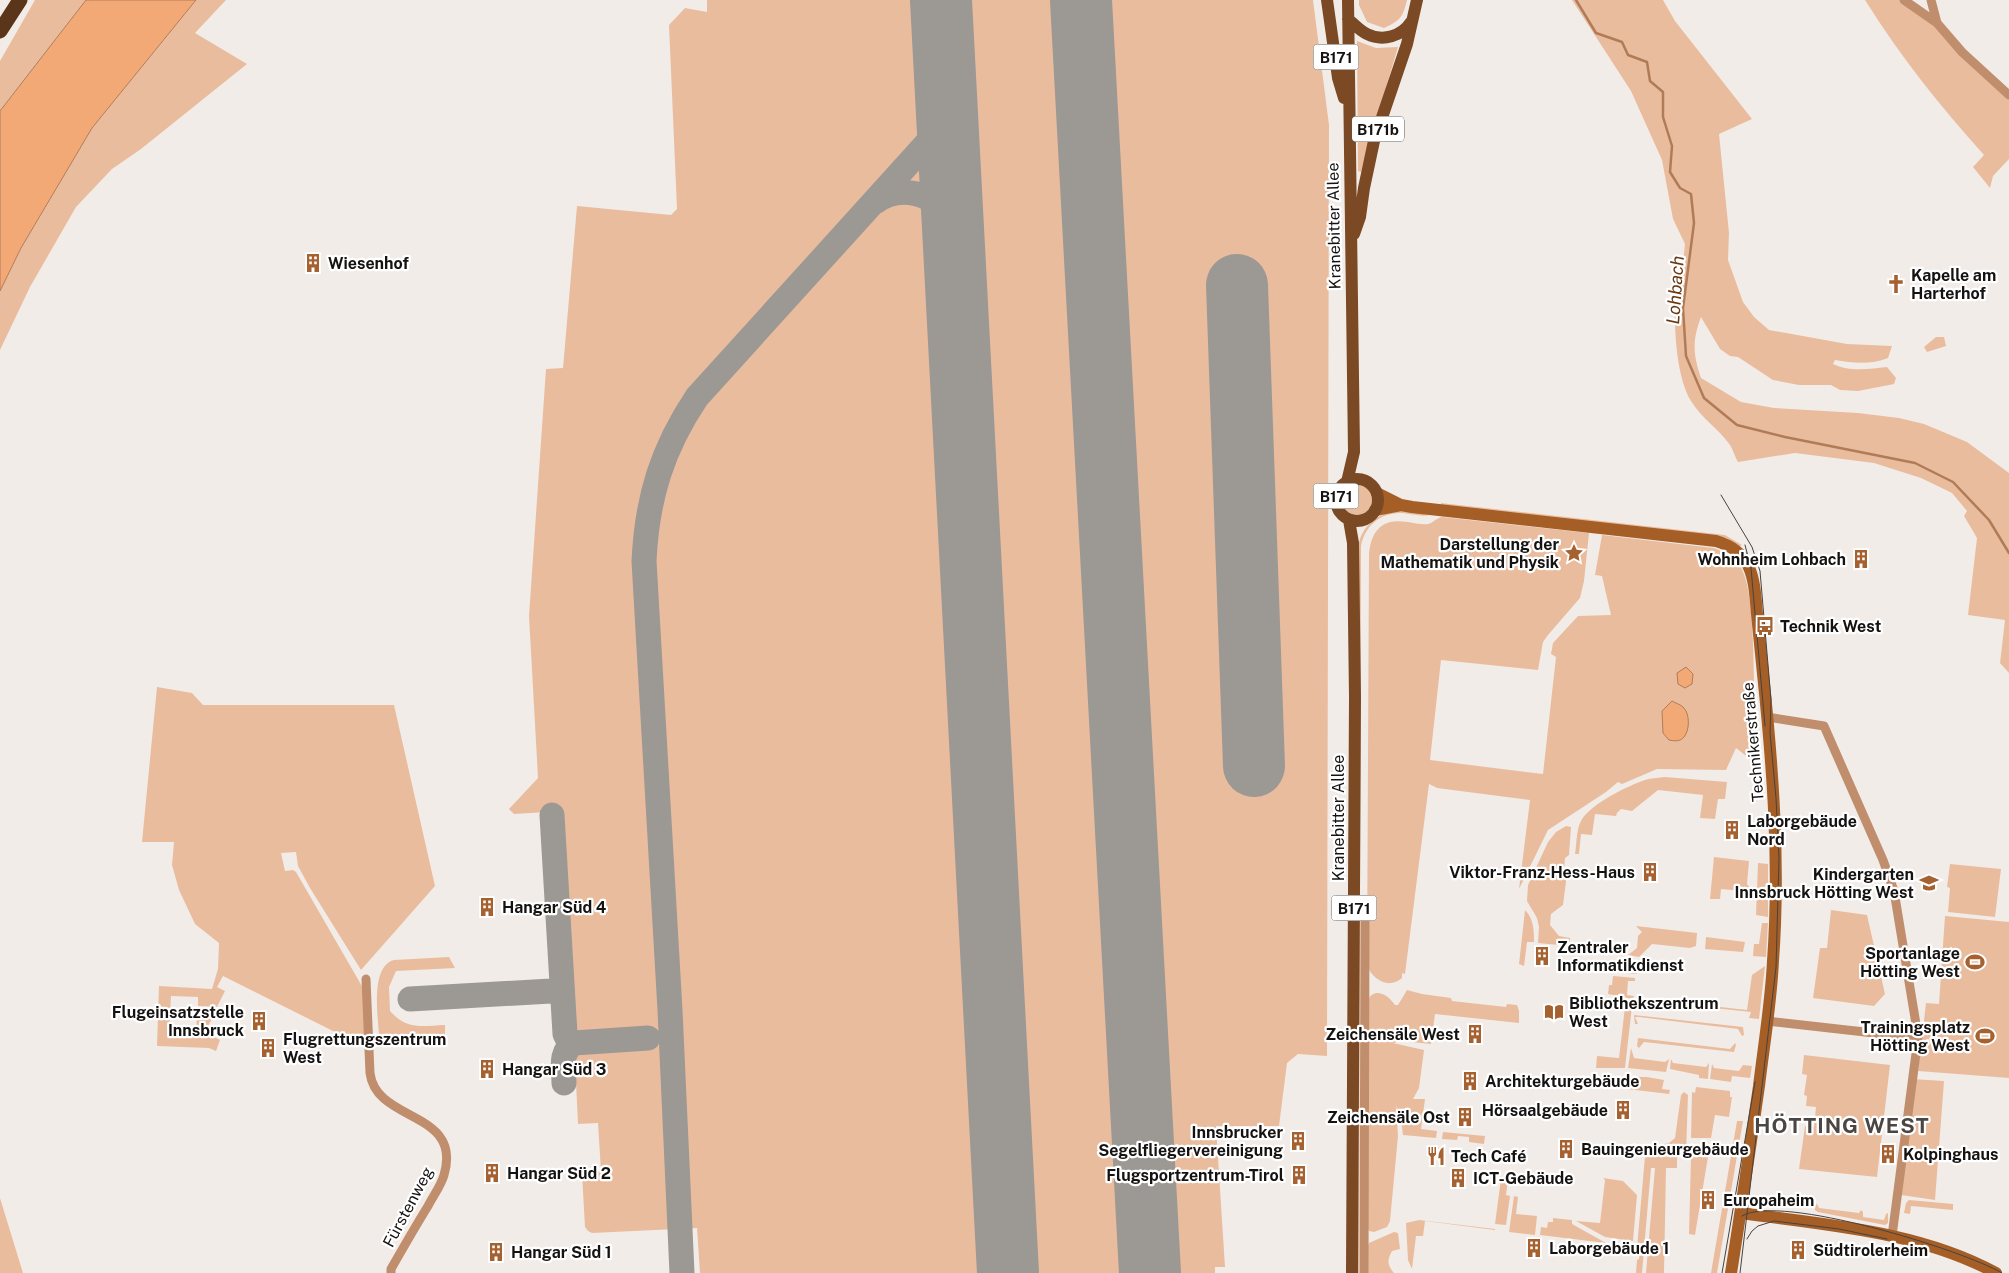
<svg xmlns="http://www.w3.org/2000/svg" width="2009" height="1273" font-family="'Public Sans',sans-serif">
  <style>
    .green { fill: #eabc9e }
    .water { fill: #f2a976; stroke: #b07c58 }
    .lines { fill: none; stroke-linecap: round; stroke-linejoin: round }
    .stream { stroke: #b07c58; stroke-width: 2.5 }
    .taxiway { stroke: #9c9894; stroke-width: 25 }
    .runway { stroke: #9c9894; stroke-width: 62 }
    .street { stroke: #c08e6c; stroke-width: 9 }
    .secondary { stroke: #a55e26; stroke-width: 12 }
    .primary { stroke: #7b4923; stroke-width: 12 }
    .highway { stroke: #5b3519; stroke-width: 15 }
    .tram { stroke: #464341; stroke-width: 1 }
    .labels { text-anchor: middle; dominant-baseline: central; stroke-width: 4.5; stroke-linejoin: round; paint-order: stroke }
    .shield { fill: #fff; stroke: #5b5a59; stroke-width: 1 }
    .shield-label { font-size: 15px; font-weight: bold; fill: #151312 }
    .street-label { font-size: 16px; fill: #151312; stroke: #fff }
    .poi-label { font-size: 16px; font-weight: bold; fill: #151312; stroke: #fff; text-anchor: start }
    .water-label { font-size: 18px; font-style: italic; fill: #683913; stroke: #fff }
    .district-label { font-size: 21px; font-weight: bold; letter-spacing: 1px; fill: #4b4643; stroke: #fff }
  </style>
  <rect width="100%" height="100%" fill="#f2ece8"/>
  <path class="green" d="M35 0H86L0 111V61Z
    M196 0H226L195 33 247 64 141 149 112 169 76 207 30 287 0 350V291L21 248 92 128Z
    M707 0H1313L1329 125 1327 1056 1298 1054 1287 1063 1279 1126H1216L1225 1267H1215V1273H700L697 1228 592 1233 588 1231 585 1227 582 1174 601 1171 598 1123 578 1124 563 811 514 814 509 809 538 778 529 616 546 369 563 368 577 206 671 215 677 209 669 25 685 8 707 12Z
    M1359 0H1407C1403 17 1400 21 1384 28L1367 22 1359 5Z
    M1572 0H1663L1675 21 1752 119 1719 134 1729 233 1728 260 1743 302 1754 317 1769 330 1847 344 1892 346 1888 358C1871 365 1852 363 1835 360L1833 364C1850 372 1869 369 1887 367L1896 378 1894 384 1858 391 1840 390 1831 385H1799L1773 380 1738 357 1730 356 1720 349 1701 317C1692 341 1693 354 1701 378L1741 402 1774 408 1858 413 1899 418 1924 424 1967 442 2009 473V673L2000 663 2005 620 1968 615 1977 538 1964 516 1967 511 1952 493 1921 478 1874 463 1795 453 1738 462C1735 457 1733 450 1730 445 1719 429 1701 418 1691 401 1674 373 1674 316 1675 283L1681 281 1685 244 1673 219 1662 160 1631 91Z
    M1865 0H1904L1937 23 2009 95V159L1993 176 1990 188 1973 167 1984 155C1940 106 1900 56 1865 0Z
    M1357 41 1376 48 1398 47 1361 172 1358 171Z
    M1936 337H1944L1946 346 1927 352 1924 347Z
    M1342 500a15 15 0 1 1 30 0a15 15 0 1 1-30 0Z
    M1441 503 1725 535 1742 545 1740 546 1728 539 1718 536 1441 505Z
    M1397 510 1430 515C1422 517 1411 514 1402 513 1381 512 1364 526 1361 547L1359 1273H1356L1358 547C1362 525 1376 515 1397 510Z
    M1442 517 1589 533 1584 581 1580 598 1548 635 1543 642 1538 670 1441 660 1430 760 1543 774 1556 657 1551 654 1553 643 1578 616 1611 615 1602 576 1595 575 1602 535 1714 548C1725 552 1734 558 1741 568 1756 593 1753 680 1755 712 1757 731 1760 750 1763 769L1736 748 1726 770 1657 769 1622 784 1618 782 1606 792 1548 830 1519 889 1530 800 1437 788 1429 784 1405 974 1402 973V978C1388 990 1373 979 1367 966L1369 553C1372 528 1384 518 1408 522 1414 523 1423 525 1428 524 1433 523 1436 518 1442 517Z
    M157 687 192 693 203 705H394L435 886 361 970 310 888 298 866 296 852 281 853 285 871 293 870 296 872 363 988 367 1048 223 976 217 987 225 991 217 1007 198 1006V997L171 996 169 1035 196 1037 197 1011H216L205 1032 220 1040 216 1051 209 1048 157 1046 159 986 212 989 218 969 219 943 195 924 179 890 172 865 174 842H142Z
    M1665 777 1727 782 1725 799H1718L1715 819 1700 818 1703 795 1658 790 1632 811 1621 809 1617 813 1616 816 1595 814 1592 835 1581 834 1579 854H1575C1577 842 1576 829 1582 819 1593 803 1627 786 1645 780 1651 778 1658 778 1665 777Z
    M1566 826 1571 827 1569 855 1565 858 1564 869 1567 874 1563 905 1551 914 1550 925 1559 936 1570 938 1569 946 1538 943 1539 927 1537 918 1527 901 1528 885 1548 842 1556 832Z
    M1714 857 1749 861 1747 884 1753 892 1721 889 1720 899H1710Z
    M1758 863 1768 864V917L1756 915Z
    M1950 864 2001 869 1995 917 1948 912 1950 888 1947 887Z
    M1525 910C1534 919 1534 931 1534 942H1527L1524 966 1519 964Z
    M1831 910 1867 915 1885 994 1874 1006 1813 998 1820 948H1827Z
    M1945 916 2009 922V1078L1918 1071 1926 1003 1939 1004Z
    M1762 923H1768L1766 957 1753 956 1754 944H1759Z
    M1636 926 1697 933 1696 946 1690 948 1652 944 1639 957 1628 955 1637 948 1638 936 1642 932Z
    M1706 937 1745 942 1743 952 1705 949Z
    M449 957 455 968 396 971 389 987 390 1011C407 1030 420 1026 445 1025V1041L388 1045 382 1041 379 1035C378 1017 370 966 394 960Z
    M1589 960 1634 965 1637 967V974L1614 972V965L1589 962Z
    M1765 966 1759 1019 1749 1018 1751 1012 1667 1003 1665 1009 1668 994 1667 1001 1747 1010 1752 975Z
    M1613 976 1635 978V981H1628L1627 995 1634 996 1633 999 1608 994 1609 985H1612Z
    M1407 990 1422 994 1451 998 1452 1001 1506 1007 1507 1004 1517 1005 1519 1011V1023L1435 1014 1431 1044 1402 1041 1393 1043 1424 1050 1419 1088 1413 1099H1425L1421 1129 1437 1131 1436 1138 1403 1135 1401 1120 1408 1107 1399 1119 1396 1105 1398 1136 1390 1221 1387 1227 1374 1232 1369 1231 1367 1227V1002C1373 986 1388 994 1395 1005H1398Z
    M1626 1005 1632 1006 1625 1068H1596L1597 1056 1619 1058 1625 1007Z
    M1634 1015 1743 1027 1744 1035 1742 1036 1738 1029 1639 1017H1635L1638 1024H1635Z
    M1638 1038 1730 1049 1735 1043 1736 1045 1734 1052 1644 1042 1639 1048 1637 1046Z
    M1631 1048 1634 1058 1665 1062 1669 1059 1666 1072 1628 1068Z
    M1804 1055 1890 1065 1877 1177 1799 1169 1805 1126 1814 1127 1816 1107 1806 1106 1807 1096 1804 1095 1807 1075 1802 1074Z
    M1671 1059 1673 1063 1706 1067 1709 1063 1708 1079 1699 1078V1075L1670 1069Z
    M1712 1064 1714 1068 1739 1071 1743 1065 1752 1066 1750 1078 1732 1076 1731 1082 1710 1079Z
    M1595 1076 1647 1077 1664 1080 1662 1089 1670 1090 1669 1094 1594 1085Z
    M1912 1079 1944 1081 1935 1200 1901 1195Z
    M1696 1087 1730 1091V1097H1732L1729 1117 1715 1115 1711 1138H1691L1692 1092 1695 1093Z
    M1684 1092 1688 1095 1686 1154 1647 1153 1651 1147 1669 1143 1675 1138 1681 1095Z
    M1737 1121H1743L1717 1273H1711Z
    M1443 1132 1485 1136 1484 1144 1469 1142V1137L1458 1136 1457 1140 1442 1139Z
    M1645 1156 1677 1157V1168H1666L1664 1273H1646L1655 1168H1651L1642 1273H1636L1637 1260 1639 1259 1640 1248H1637Z
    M1691 1157H1708L1695 1235 1689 1234Z
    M1603 1178 1623 1181 1637 1195 1633 1241 1605 1237 1576 1221 1600 1223 1605 1180Z
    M1501 1179 1508 1180 1506 1195 1510 1196 1506 1225 1495 1224Z
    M1514 1196 1518 1197 1516 1214 1537 1216 1535 1235 1509 1232Z
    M0 1198 23 1273H0Z
    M1909 1200 1953 1204V1210L1911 1206 1910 1214 1904 1213 1906 1203Z
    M1817 1204 1819 1208 1859 1213 1861 1210 1863 1212V1217L1884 1220 1886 1214 1888 1213V1223L1885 1225 1818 1212 1815 1210V1205Z
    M1553 1218 1572 1220V1224L1606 1243 1540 1235 1541 1227 1547 1228 1548 1222H1553Z
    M1419 1220 1495 1229V1230L1425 1221 1423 1236H1416L1412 1269 1408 1260 1406 1223Z
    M1394 1232 1398 1233 1400 1249 1392 1251C1387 1260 1387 1265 1394 1273H1367V1248L1369 1243Z"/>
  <path class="water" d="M86 0H196L92 128 21 248 0 291V111Z
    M1686 667 1693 674 1692 684 1685 688 1678 684 1677 673Z
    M1672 701C1675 703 1680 704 1683 707 1690 713 1690 730 1684 737 1680 742 1674 741 1669 740L1663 733 1662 711Z"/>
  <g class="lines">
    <path class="stream" d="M1576 0 1596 33 1622 42 1628 55 1647 62 1650 81 1663 92V117L1672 146 1670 172 1680 188 1691 194 1694 223 1683 308 1686 356 1704 398 1737 425 1785 437 1915 463 1953 482 1989 520 2009 553"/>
    <path class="taxiway" d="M875 202C900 184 936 192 949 221 951 227 952 234 954 241
      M552 815 565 1034 568 1040 574 1043
      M410 999 551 991
      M564 1083C564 1069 559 1052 574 1043L648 1038
      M682 1273 670 1010 644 561C647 498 662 449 697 397L937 132 944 118 946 95"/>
    <path class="runway" d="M941 0 1008 1273
      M1081 0 1150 1273
      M1237 285 1254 766"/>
    <path class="street" d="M1904 0 1937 23 1962 52 2009 95
      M1931 0 1937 23
      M1767 717 1824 726 1883 860 1894 891 1915 1018 1918 1038 1892 1236
      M366 979 370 1073C376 1123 463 1110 444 1175 441 1186 433 1196 428 1206 415 1227 403 1248 391 1269V1273
      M1767 1021 1918 1038
      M1364 1273 1365 921"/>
    <path class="secondary" d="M1377 493 1401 505 1412 507 1716 541C1754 552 1754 580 1757 614 1759 634 1761 654 1763 674 1773 769 1780 865 1773 961 1771 1003 1764 1044 1759 1086 1750 1148 1741 1211 1731 1273
      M1375 510 1401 505
      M1741 1213C1827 1225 1919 1231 1996 1273"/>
    <path class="primary" d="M1327 0 1338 78 1344 98
      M1348 19C1354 24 1360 31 1367 34 1383 42 1402 36 1411 22
      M1354 234 1360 217 1364 188 1374 141 1407 44 1417 0
      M1336 500a21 21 0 1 1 42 0a21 21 0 1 1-42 0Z
      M1347 482 1354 452 1348 0
      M1349 520 1353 543 1355 697 1352 1273"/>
    <path class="highway" d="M0 31 20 0"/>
    <path class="tram" d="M1721 495 1752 547 1760 571 1771 700 1770 733 1776 798 1779 858 1776 967 1740 1273
      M1745 545 1751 568 1765 726
      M1742 1216C1780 1193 1963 1250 2002 1273
      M1747 1239 1752 1231 1758 1226 1774 1221 1839 1229 1887 1239
      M1722 1273 1755 1082"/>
  </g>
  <defs>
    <g id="building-bare" transform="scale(1.5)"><path d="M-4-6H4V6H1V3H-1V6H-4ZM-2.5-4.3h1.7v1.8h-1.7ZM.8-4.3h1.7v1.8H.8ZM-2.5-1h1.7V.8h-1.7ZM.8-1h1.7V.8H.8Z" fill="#a56230" stroke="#fff" stroke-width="2.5" paint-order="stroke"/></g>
    <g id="church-bare" transform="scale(1.5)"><path d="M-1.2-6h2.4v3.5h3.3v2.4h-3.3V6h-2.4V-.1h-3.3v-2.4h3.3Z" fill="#a56230" stroke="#fff" stroke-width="2.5" paint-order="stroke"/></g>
    <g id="sight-bare" transform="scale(1.5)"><path d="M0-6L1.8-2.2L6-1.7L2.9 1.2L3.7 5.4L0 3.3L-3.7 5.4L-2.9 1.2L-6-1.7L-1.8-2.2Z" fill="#a56230" stroke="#fff" stroke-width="2.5" paint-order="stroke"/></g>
    <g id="bus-bare" transform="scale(1.5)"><path d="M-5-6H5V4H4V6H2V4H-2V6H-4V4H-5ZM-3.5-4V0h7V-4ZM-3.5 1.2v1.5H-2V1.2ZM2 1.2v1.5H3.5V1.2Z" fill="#a56230" stroke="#fff" stroke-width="2.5" paint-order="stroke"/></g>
    <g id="school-bare" transform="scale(1.5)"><path d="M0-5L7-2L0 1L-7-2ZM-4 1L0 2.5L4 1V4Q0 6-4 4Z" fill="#a56230" stroke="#fff" stroke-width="2.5" paint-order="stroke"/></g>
    <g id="stadium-bare" transform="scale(1.5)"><path d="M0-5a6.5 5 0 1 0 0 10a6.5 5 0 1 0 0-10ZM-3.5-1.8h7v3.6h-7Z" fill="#a56230" stroke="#fff" stroke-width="2.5" paint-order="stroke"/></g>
    <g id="library-bare" transform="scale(1.5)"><path d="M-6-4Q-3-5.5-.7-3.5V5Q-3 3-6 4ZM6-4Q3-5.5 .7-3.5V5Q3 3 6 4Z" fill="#a56230" stroke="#fff" stroke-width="2.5" paint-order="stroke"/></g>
    <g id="restaurant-bare" transform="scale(1.5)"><path d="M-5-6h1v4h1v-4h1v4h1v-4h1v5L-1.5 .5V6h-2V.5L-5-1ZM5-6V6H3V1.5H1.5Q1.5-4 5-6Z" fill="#a56230" stroke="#fff" stroke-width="2.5" paint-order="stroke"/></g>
  </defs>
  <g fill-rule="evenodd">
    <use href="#building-bare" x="313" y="263"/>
    <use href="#church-bare" x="1896" y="284"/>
    <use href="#sight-bare" x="1574" y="553"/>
    <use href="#building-bare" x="1861" y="559"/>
    <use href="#bus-bare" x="1765" y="626"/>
    <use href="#building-bare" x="1732" y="830"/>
    <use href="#building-bare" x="1650" y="872"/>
    <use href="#school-bare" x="1929" y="883"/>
    <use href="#building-bare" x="487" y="907"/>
    <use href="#building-bare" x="1542" y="956"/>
    <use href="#stadium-bare" x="1975" y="962"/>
    <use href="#library-bare" x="1554" y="1012"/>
    <use href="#building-bare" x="259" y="1021"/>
    <use href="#building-bare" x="1475" y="1034"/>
    <use href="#stadium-bare" x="1985" y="1036"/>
    <use href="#building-bare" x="268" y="1048"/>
    <use href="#building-bare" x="487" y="1069"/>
    <use href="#building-bare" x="1470" y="1081"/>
    <use href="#building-bare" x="1623" y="1110"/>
    <use href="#building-bare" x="1465" y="1117"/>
    <use href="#building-bare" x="1298" y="1141"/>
    <use href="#building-bare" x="1566" y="1149"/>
    <use href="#building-bare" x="1888" y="1154"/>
    <use href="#restaurant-bare" x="1436" y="1156"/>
    <use href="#building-bare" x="492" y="1173"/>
    <use href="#building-bare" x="1299" y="1175"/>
    <use href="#building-bare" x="1458" y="1178"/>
    <use href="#building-bare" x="1708" y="1200"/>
    <use href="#building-bare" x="1534" y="1248"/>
    <use href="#building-bare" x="1798" y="1250"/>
    <use href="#building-bare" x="496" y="1252"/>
  </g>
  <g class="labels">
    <g class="shield">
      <rect x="1313.5" y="44.5" width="45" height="25" rx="4"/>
      <rect x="1352" y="116.5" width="52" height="25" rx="4"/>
      <rect x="1313.5" y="483.5" width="45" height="25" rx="4"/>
      <rect x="1331.5" y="895.5" width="45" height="25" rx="4"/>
    </g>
    <g class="shield-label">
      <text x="1336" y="57">B171</text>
      <text x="1378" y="129">B171b</text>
      <text x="1336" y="496">B171</text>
      <text x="1354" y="908">B171</text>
    </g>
    <g class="street-label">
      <text transform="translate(1334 226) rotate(-91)">Kranebitter Allee</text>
      <text transform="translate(1753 742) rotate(-95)">Technikerstraße</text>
      <text transform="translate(1338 818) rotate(-90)">Kranebitter Allee</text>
      <text transform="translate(408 1207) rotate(-62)">Fürstenweg</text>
    </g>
    <g class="poi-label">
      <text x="328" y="263">Wiesenhof</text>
      <text x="1911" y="275">Kapelle am<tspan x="1911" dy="18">Harterhof</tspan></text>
      <text x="1559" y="544" text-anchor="end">Darstellung der<tspan x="1559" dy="18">Mathematik und Physik</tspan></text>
      <text x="1846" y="559" text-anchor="end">Wohnheim Lohbach</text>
      <text x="1780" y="626">Technik West</text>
      <text x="1747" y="821">Laborgebäude<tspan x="1747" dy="18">Nord</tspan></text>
      <text x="1635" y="872" text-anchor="end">Viktor-Franz-Hess-Haus</text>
      <text x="1914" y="874" text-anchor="end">Kindergarten<tspan x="1914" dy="18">Innsbruck Hötting West</tspan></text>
      <text x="502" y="907">Hangar Süd 4</text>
      <text x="1557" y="947">Zentraler<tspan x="1557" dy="18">Informatikdienst</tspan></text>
      <text x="1960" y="953" text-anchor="end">Sportanlage<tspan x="1960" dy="18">Hötting West</tspan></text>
      <text x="1569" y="1003">Bibliothekszentrum<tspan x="1569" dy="18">West</tspan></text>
      <text x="244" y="1012" text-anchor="end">Flugeinsatzstelle<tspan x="244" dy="18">Innsbruck</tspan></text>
      <text x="1970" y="1027" text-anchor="end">Trainingsplatz<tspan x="1970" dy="18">Hötting West</tspan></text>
      <text x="1460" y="1034" text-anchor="end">Zeichensäle West</text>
      <text x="283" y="1039">Flugrettungszentrum<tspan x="283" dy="18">West</tspan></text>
      <text x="502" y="1069">Hangar Süd 3</text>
      <text x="1485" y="1081">Architekturgebäude</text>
      <text x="1608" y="1110" text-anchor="end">Hörsaalgebäude</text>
      <text x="1450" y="1117" text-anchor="end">Zeichensäle Ost</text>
      <text x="1283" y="1132" text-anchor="end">Innsbrucker<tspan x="1283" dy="18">Segelfliegervereinigung</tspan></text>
      <text x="1581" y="1149">Bauingenieurgebäude</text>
      <text x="1903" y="1154">Kolpinghaus</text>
      <text x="1451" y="1156">Tech Café</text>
      <text x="507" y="1173">Hangar Süd 2</text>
      <text x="1284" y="1175" text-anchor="end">Flugsportzentrum-Tirol</text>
      <text x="1473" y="1178">ICT-Gebäude</text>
      <text x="1723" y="1200">Europaheim</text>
      <text x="1549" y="1248">Laborgebäude 1</text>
      <text x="1813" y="1250">Südtirolerheim</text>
      <text x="511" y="1252">Hangar Süd 1</text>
    </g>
    <g class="water-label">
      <text transform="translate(1675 290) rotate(-86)">Lohbach</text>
    </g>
    <g class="district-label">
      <text x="1842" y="1125">HÖTTING WEST</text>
    </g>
  </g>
</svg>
